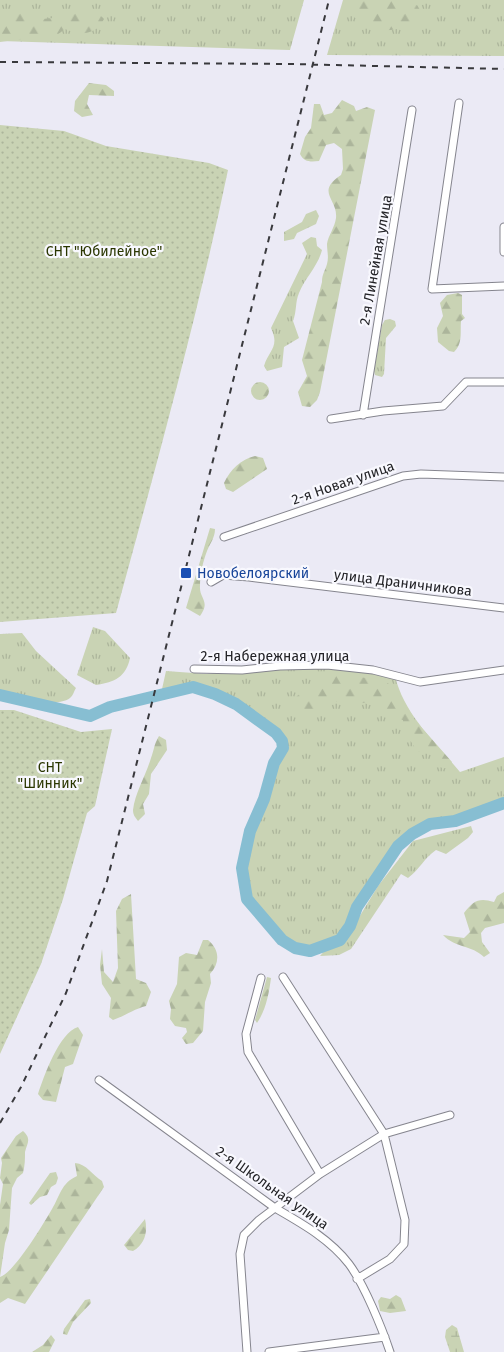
<svg xmlns="http://www.w3.org/2000/svg" width="504" height="1352" font-family="'Fira Sans',sans-serif">
  <style>
    .grass { fill: url(#grass-tufts) }
    .forest { fill: url(#forest-firs) }
    .wetland { fill: url(#wetland-marsh) }
    .garden { fill: url(#garden-dots) }
    .lines { fill: none; stroke-linecap: round; stroke-linejoin: round }
    .river { stroke: #87bed2; stroke-width: 12 }
    .minor-casing { stroke: #85858e; stroke-width: 9 }
    .minor { stroke: #fff; stroke-width: 7 }
    .rail { stroke: #39393d; stroke-width: 2; stroke-dasharray: 6 6; stroke-linecap: butt }
    .transit-dot { fill: #1a4fb4; stroke: #f8f8fe; stroke-width: 2 }
    .labels { text-anchor: middle; dominant-baseline: central; stroke-width: 4.5; stroke-linejoin: round; paint-order: stroke }
    .park-label { font-size: 14px; fill: #2a3600; stroke: #f8f8fe }
    .street-label { font-size: 14px; fill: #232327; stroke: #f8f8fe }
    .transit-label { font-size: 14px; fill: #164399; stroke: #f8f8fe; text-anchor: start }
  </style>
  <defs>
    <pattern id="grass-tufts" width="24" height="20" patternUnits="userSpaceOnUse" patternTransform="scale(1.25)"><rect width="24" height="20" fill="#c9d3b4"/><path d="M3 7l-1-3M5 7V3M7 7l1-3M15 17l-1-3M17 17v-4M19 17l1-3" fill="none" stroke="#acb59b"/></pattern>
    <pattern id="forest-firs" width="22" height="20" patternUnits="userSpaceOnUse" patternTransform="scale(1.25)"><rect width="22" height="20" fill="#c9d3b4"/><path d="M5 1l3.5 6h-7zM16 11l3.5 6h-7z" fill="#acb59b"/></pattern>
    <pattern id="wetland-marsh" width="20" height="14" patternUnits="userSpaceOnUse" patternTransform="scale(1.25)"><rect width="20" height="14" fill="#c9d3b4"/><path d="M1 5h8M5 5V1M11 12h8M15 12V8" fill="none" stroke="#acb59b"/></pattern>
    <pattern id="garden-dots" width="8" height="8" patternUnits="userSpaceOnUse" patternTransform="scale(1.25)"><rect width="8" height="8" fill="#c9d3b4"/><path d="M2 2h.1M6 6h.1" fill="none" stroke="#acb59b" stroke-width="1.8" stroke-linecap="round"/></pattern>
  </defs>
  <rect width="100%" height="100%" fill="#ebeaf5"/>
  <path class="grass" d="M0 0H304L290 50 0 41Z
    M343 0H504V56L327 55Z
    M311 237 316 238 317 246 322 250C318 266 305 278 299 293 295 302 297 311 293 321L299 338 284 347 282 367 267 371 264 366C269 350 280 347 271 328L307 254 302 243Z
    M390 319 395 321 396 326 386 338 384 374 382 377 375 375 374 371 382 325 385 320Z
    M93 627 105 631 130 658C126 677 115 682 96 685L77 675Z
    M22 633 36 651 76 688C74 691 73 696 70 698 60 707 11 702 0 695V634Z
    M327 665 395 676C404 714 435 742 460 772L504 757V803L455 821 430 824 412 834 398 846 357 907 350 926 340 940 310 951 295 948 282 940 247 899 243 862 250 831 264 799 274 763 283 748 282 741 276 733 259 719 215 694 213 689 195 683 162 689 166 671 207 674 280 666Z
    M471 826 473 832 468 838 446 854 436 850C424 858 420 869 408 878L401 874 351 949 339 955 320 956 327 948 344 942 378 886 413 841Z"/>
  <path class="forest" d="M343 0H409V5H417L423 15C420 24 412 25 404 27 378 36 360 26 343 5Z
    M0 11C14 11 31 9 42 19L53 18 54 14C67 10 95 8 104 19 96 35 81 36 65 29L53 38 37 37 0 42Z
    M89 83 106 85 114 91V96L89 95 87 104 93 115 82 117 74 111 75 101Z
    M342 100 354 106 356 111 367 107 375 110 320 392 317 400 310 407 302 406 298 392 307 376 302 360 322 282C322 274 325 271 327 264 329 257 327 251 327 244 328 236 335 227 336 218 338 199 315 192 341 175L343 169 342 149 334 143 326 145 319 161C310 162 304 162 300 154L305 137 311 128 314 104H320L324 115 332 113Z
    M316 210 319 216 316 224 297 233 294 239 284 241V232L302 222 306 214Z
    M458 293 462 295V314L465 318 461 321C460 332 463 344 454 352L449 351 438 342 437 328 443 316 440 303 447 295Z
    M251 391a9 9 0 1 1 18 0a9 9 0 1 1-18 0Z
    M255 456 263 458 267 469 233 492 226 489 224 483C230 470 241 459 255 456Z
    M210 528 215 529C215 538 210 543 207 551 203 561 200 575 200 586 199 599 211 601 200 616L186 608Z
    M348 672 357 677 379 679 395 687 415 720 452 762 450 767C442 770 439 767 433 761L434 755 417 751 403 729V720L390 717 377 707 365 703 327 701 321 702 309 714 299 713 292 706C296 689 309 693 321 686 325 682 328 678 333 675H341Z
    M159 736 166 740 167 750 151 774 149 794 143 804 145 814 138 821C135 817 133 815 133 810 135 793 146 775 151 758 154 750 154 744 159 736Z
    M504 892V923L485 928 481 933 482 942 490 953 484 957C472 945 455 948 443 935L464 938 470 932 464 913C473 901 479 897 494 902L497 896Z
    M131 894 136 979 146 983 151 992 146 1006C134 1009 125 1016 113 1020L109 1017 111 998 102 984 100 965 102 949 104 972 113 982 118 968 116 911 122 899Z
    M203 940H208C220 950 220 963 210 974L211 983 205 1002 203 1031 193 1043 186 1044 182 1038 187 1032 186 1028 175 1026 170 1019 171 1009 169 1001 177 984 179 957 186 953 197 955Z
    M267 977 271 978C269 993 266 1010 257 1023L255 1020Z
    M78 1027 83 1035 73 1064 65 1067 56 1102 43 1100 38 1094C44 1076 59 1033 78 1027Z
    M23 1131C32 1139 27 1143 25 1152 25 1159 25 1165 23 1173L17 1178 12 1188 9 1230 5 1243 0 1277C14 1273 44 1223 52 1209 60 1196 61 1183 77 1176L75 1163C87 1164 92 1175 102 1181L104 1187 25 1304 8 1298 0 1303V1205L3 1184 0 1178 2 1163 1 1158 16 1136Z
    M56 1172 58 1178 56 1184 51 1187 47 1195 40 1197 31 1205 29 1203 50 1173Z
    M145 1219C148 1232 145 1244 133 1251L128 1250 124 1245Z
    M396 1295 401 1298 406 1311 390 1313 380 1311 378 1301 381 1297 390 1299Z
    M90 1299 91 1303 73 1322 67 1335 63 1334 64 1329 85 1300Z
    M51 1335 55 1340 49 1352H32L43 1345Z"/>
  <path class="wetland" d="M452 1325 457 1328 464 1352H450L445 1337 446 1330Z"/>
  <path class="garden" d="M0 125 64 131 106 146 209 163 228 170C197 319 156 466 116 613L0 622Z
    M0 710H14L81 732 112 729 95 806 87 813 63 899 41 964 0 1054Z"/>
  <g class="lines">
    <path class="river" d="M0 695 90 716 110 707 193 687 215 694 236 704 276 733 282 741 283 748 274 763 264 799 250 831 242 868 247 899 282 940 295 948 310 951 340 940 350 926 357 907 398 846 412 834 430 824 455 821 504 803"/>
    <g class="minor-casing">
      <path id="minor" d="M459 103 432 289 504 286
        M504 252V227
        M363 415 412 110
        M331 419 383 411 443 406 466 382H504
        M224 537 403 476 421 474 504 477
        M211 582 223 575 249 577 504 608
        M194 669 242 670 280 666 327 665 373 670 420 682 504 670
        M283 977 384 1134 405 1220 404 1244 390 1259 357 1279
        M261 978 246 1034 248 1052 320 1174
        M99 1080 275 1208C301 1223 330 1239 349 1264 364 1284 382 1328 390 1352
        M247 1352 240 1254 244 1235 259 1220 320 1174 384 1134 450 1115
        M269 1352 385 1337"/>
    </g>
    <use href="#minor" class="minor"/>
    <path class="rail" d="M0 62 291 64 504 69
      M0 1123 21 1087 66 993 107 881 329 0"/>
  </g>
  <rect class="transit-dot" x="180" y="567" width="12" height="12" rx="2.5"/>
  <g class="labels">
    <g class="park-label">
      <text x="104" y="251">СНТ "Юбилейное"</text>
      <text x="50" y="767">СНТ<tspan x="50" dy="16">"Шинник"</tspan></text>
    </g>
    <g class="street-label">
      <text transform="translate(376 260) rotate(-80)">2-я Линейная улица</text>
      <text transform="translate(343 483) rotate(-19)">2-я Новая улица</text>
      <text transform="translate(403 583) rotate(7)">улица Драничникова</text>
      <text x="275" y="656">2-я Набережная улица</text>
      <text transform="translate(272 1188) rotate(35)">2-я Школьная улица</text>
    </g>
    <g class="transit-label">
      <text x="197" y="573">Новобелоярский</text>
    </g>
  </g>
</svg>
